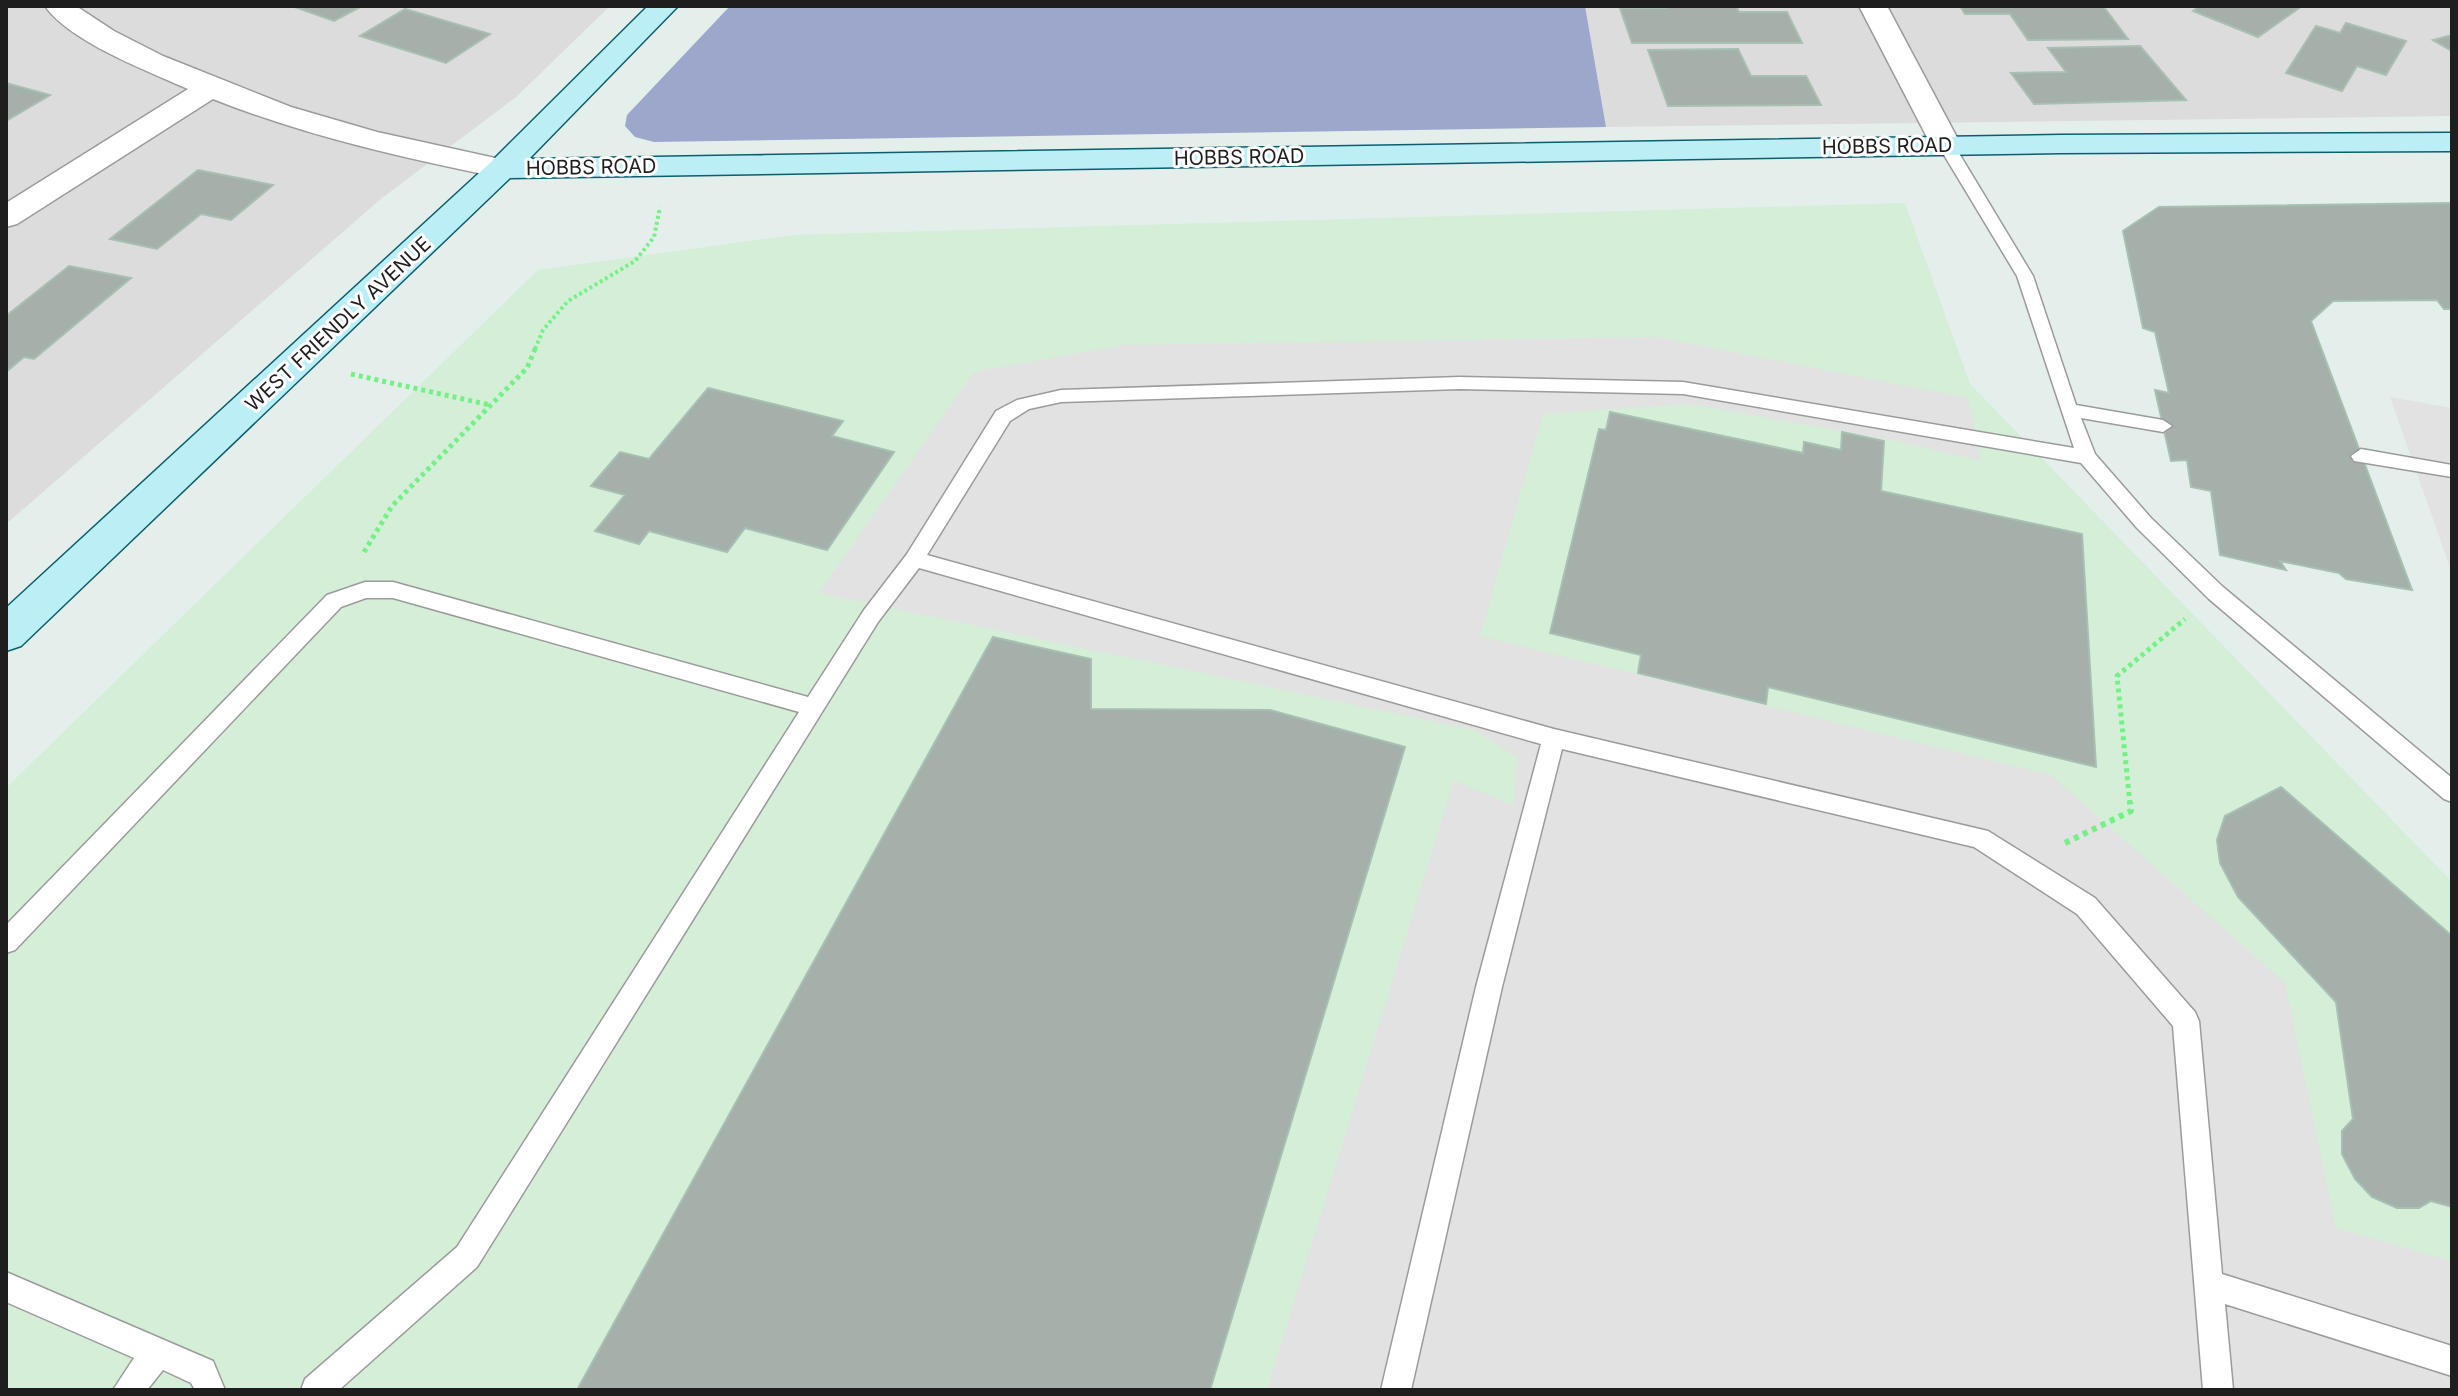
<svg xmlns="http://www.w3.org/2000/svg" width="2458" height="1396" font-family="Inter,sans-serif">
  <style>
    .residential { fill: #dbdcdb }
    .commercial { fill: #d4eed7 }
    .forest { fill: #9ca7cb }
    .parking { fill: #e2e2e2 }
    .building { fill: #a4b0a9; stroke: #a8bfb3; stroke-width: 2 }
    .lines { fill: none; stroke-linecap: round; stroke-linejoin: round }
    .lane-casing { stroke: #9b9b9b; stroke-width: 3 }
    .street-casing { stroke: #9b9b9b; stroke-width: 3 }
    .secondary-casing { stroke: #0c5e6e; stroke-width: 3 }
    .path-far2 { stroke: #73f186; stroke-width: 4; stroke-dasharray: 3 3; stroke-linecap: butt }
    .path-far1 { stroke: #73f186; stroke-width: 5; stroke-dasharray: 4 4; stroke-linecap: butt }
    .path { stroke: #73f186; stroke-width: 6; stroke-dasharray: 5 5; stroke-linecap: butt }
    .lane { fill: #fff; fill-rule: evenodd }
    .street { fill: #fff; fill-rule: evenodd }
    .secondary { fill: #bbeff5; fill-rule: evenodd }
    .labels { text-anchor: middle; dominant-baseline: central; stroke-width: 6; stroke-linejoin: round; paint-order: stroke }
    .far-street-label { font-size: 20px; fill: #1e1e1e; stroke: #fff }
  </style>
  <rect width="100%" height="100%" fill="#e4eeeb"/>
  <path class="residential" d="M6 6H610L516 97 382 198 6 524Z
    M1585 6H2452V116L1606 127Z"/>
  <path class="commercial" d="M1905 203 1970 384 2452 882V1390H6V788L538 270 794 235Z"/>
  <path class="forest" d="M730 6H1585L1606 127 654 142 635 137 625 126 627 115Z"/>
  <path class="parking" d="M1657 337 1968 398 1981 461 1897 441 1689 404 1543 414 1480 636 2051 775 2285 983 2336 1228 2452 1261V1390H1267L1454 780 1514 806 1517 758 1475 730 819 593 974 372 1123 345Z
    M2390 397 2452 408V573Z"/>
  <path class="building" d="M292 6H362L334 21Z
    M1666 6H1736L1739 12H1787L1802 43H1632L1620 8H1667Z
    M1960 6H2103L2128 39 2028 40 2010 14H1965Z
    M2200 6H2302L2258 37 2193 11Z
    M405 9 490 34 446 63 360 36Z
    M2346 23 2406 41 2386 75 2357 66 2342 91 2286 73 2316 26 2340 33Z
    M2452 35V51L2433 40Z
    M2140 46 2186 100 2034 104 2011 73 2066 72 2048 48Z
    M1738 49 1751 76H1806L1821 105 1668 106 1648 50Z
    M6 83 50 95 6 121Z
    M198 170 273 185 231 220 201 214 157 249 110 239Z
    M2452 203V309H2444L2437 300 2333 301 2311 321 2412 590 2346 579 2339 573 2280 561 2286 570 2220 555 2211 491 2191 487 2187 460 2171 461 2155 390 2169 393 2155 332 2143 328 2123 231 2159 207Z
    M69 266 131 278 34 359 24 357 6 372V316Z
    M708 388 843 421 832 436 894 452 827 550 745 528 727 552 649 531 639 544 595 531 625 495 591 486 620 452 649 459Z
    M1610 412 1803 453 1804 442 1841 450 1842 432 1884 441 1881 491 2082 534 2096 767 1768 687 1766 704 1638 673 1641 655 1550 633 1599 429 1606 430Z
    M993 637 1091 659V709L1270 710 1405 747 1210 1390H577Z
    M2281 787 2452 936V1207L2431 1201 2419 1208H2397L2372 1197 2355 1179 2342 1154V1131L2353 1119 2336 1002 2238 897 2220 863 2217 840 2225 816Z"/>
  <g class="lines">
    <g class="lane-casing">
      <path id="lane" d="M1946 140 1954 145 2033 276 2076 405 2163 420 2172 426 2163 432 2081 418 2095 454 2151 518 2223 587 2452 778V802L2444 799 2209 599 2137 528 2081 463 1683 394 1460 389 1061 402 1029 409 1010 421 927 555 1554 729 1988 831 2095 898 2195 1012 2199 1021 2222 1274 2452 1346V1376L2225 1304 2233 1390H2203L2173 1026 2077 914 1974 847 1562 749 1502 987 1411 1390H1381L1476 987 1541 744 919 568 878 622 477 1267 339 1390H301L305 1379 457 1247 799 712 393 598H366L341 607 15 950 6 953V925L327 595 365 582H393L808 697 864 610 907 554 996 411 1017 400 1061 390 1460 377 1683 382 2074 448 2017 276 1938 145Z
        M2361 449 2452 465V477L2354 461 2351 456Z
        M6 1272 213 1361 225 1390H195L191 1383 163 1370 147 1390H113L134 1358 6 1302Z"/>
    </g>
    <g class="street-casing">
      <path id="street" d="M45 6H76L114 31 163 56 291 107 377 132 513 162 518 169 513 176 502 178C404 158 306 136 213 99L17 224 6 227V203L188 89C148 71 70 42 45 6Z
        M1859 6H1887L1961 145 1957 152 1946 154 1935 152 1931 145Z"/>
    </g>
    <g class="secondary-casing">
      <path id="secondary" d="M648 6H678L529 159 2061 135 2452 133V151L2061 153 510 178 21 646 6 651V608L491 162Z"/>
    </g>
    <path class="path-far2" d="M535 349 543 330 568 301 635 261 654 237 660 207"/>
    <path class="path-far1" d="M351 374 490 405
      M364 552 392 506 527 368 536 347
      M2130 804 2117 676 2185 619"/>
    <path class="path" d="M2065 843 2131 811 2130 802"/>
    <use href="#lane" class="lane"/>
    <use href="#street" class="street"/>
    <use href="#secondary" class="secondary"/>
  </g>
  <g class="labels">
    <g class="far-street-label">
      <text transform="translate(1887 146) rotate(-1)">HOBBS ROAD</text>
      <text transform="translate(1239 157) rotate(-1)">HOBBS ROAD</text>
      <text transform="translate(591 167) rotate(-1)">HOBBS ROAD</text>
      <text transform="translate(338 324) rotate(-43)">WEST FRIENDLY AVENUE</text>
    </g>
  </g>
  <rect width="2458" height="1396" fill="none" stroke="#1e1e1e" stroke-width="16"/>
</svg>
